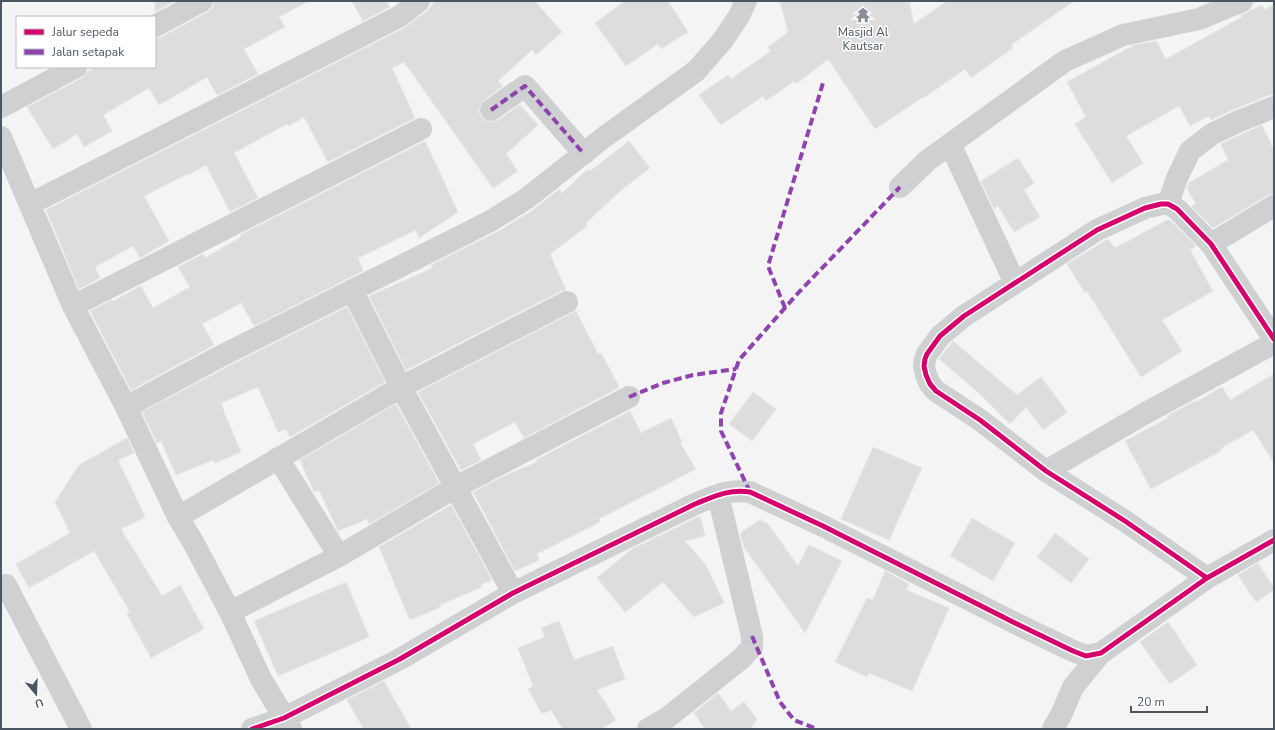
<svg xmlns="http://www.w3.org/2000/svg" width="1275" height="730" font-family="'Nunito Sans',sans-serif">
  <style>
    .building { fill: #ddddde; stroke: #e5e6e7 }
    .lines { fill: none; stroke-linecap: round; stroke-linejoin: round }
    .minor { stroke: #ced0d2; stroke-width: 22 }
    .quiet { stroke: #8e44ad; stroke-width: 4; stroke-dasharray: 8 4; stroke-linecap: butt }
    .cycleway-casing { stroke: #fff; stroke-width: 8 }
    .cycleway { stroke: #d6006c; stroke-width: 5 }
    .labels { text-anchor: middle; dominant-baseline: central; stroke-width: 3; stroke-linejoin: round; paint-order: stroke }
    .poi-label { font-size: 12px; fill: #4a5661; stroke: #fff }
  </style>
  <rect width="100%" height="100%" fill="#f4f4f4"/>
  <path class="building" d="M155 1H175L155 12Z
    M214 1H309L279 17 285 27 244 49 258 74 217 95 207 77 159 105 149 88 103 115 112 131 84 147 77 134 53 149 27 107 82 78 87 72 96 67H155V38L161 37 208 12 213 7Z
    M352 1H386L390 7 363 21Z
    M435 1H535L562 32 536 55 532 50 498 81 503 86 484 100 480 105 479 112 481 117 486 121 493 122 498 120 520 105 538 125 506 154 518 171 493 188 404 62 392 68 415 118 328 162 304 117 289 126 287 124 234 153 258 198 230 212 206 165 188 175 187 174 144 196 169 241 140 258 133 246 95 267 100 278 79 289 46 210 406 27 427 11Z
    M625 1H668L688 32 661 49 658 44 626 66 595 23Z
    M780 1H909L914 24 947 1H1074L1011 45 1013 48 971 78 965 69 924 98 923 97 875 129 828 59 796 84 794 81 766 101 763 96 721 125 699 95 728 75 731 79 771 51 768 47 788 32Z
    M1274 4V95H1269L1232 110 1211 120 1209 116 1190 126 1179 106 1126 136 1143 163 1112 183 1075 124 1086 117 1067 82 1134 45 1156 41 1166 59 1242 17 1241 15 1262 5 1264 10Z
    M1262 125 1274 150V194L1268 195 1213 228 1191 206 1196 204 1187 188 1189 183 1228 160 1221 144Z
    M425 141 458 212 419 238 416 230 358 258 363 271 254 326 241 303 202 324 214 345 131 390 90 311 112 300 113 301 141 286 153 308 190 287 178 267 203 254 205 258 241 237 240 235Z
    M629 141 650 168 620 191 586 223 587 226 550 254 566 290 561 291 406 370 369 296 433 268 431 265 499 231 533 210 559 189 562 193 588 169 590 171Z
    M1018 158 1034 183 1024 190 1040 217 1014 232 998 206 994 209 981 181Z
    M1169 219 1196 246 1190 250 1213 291 1162 320 1182 351 1141 377 1087 291 1085 293 1067 264 1108 239 1115 248Z
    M347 307 385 382 290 437 286 429 278 432 258 387 221 403 224 410H223L241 452 215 463 213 460 176 475 161 441 157 443 142 412 225 368Z
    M576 311 598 354 601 353 619 386 618 387V388L524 438 515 422 473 444 481 460 461 470 418 392Z
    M953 341 1017 395 1041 377 1067 412 1043 430 1026 407 1010 424 980 394 939 359Z
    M1274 374V463L1253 430 1220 449 1221 451 1151 489 1125 441 1168 418 1167 416 1195 401 1196 402 1222 387 1230 400Z
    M753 392 776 409 752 441 729 424Z
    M396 404 439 483 369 524 367 519 338 531 319 490 314 492 300 460Z
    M630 411 641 433 671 418 682 442 680 443 696 469 599 519 600 522 537 554 539 560 515 571 473 492 502 477 537 462 536 460Z
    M127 438 134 453 118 460 145 517 121 529 162 596 180 585 204 629 151 658 127 614 130 612 94 551 29 588 16 564 70 533 55 502 79 465Z
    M873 447 922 468 889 540 841 519Z
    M451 505 492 580 481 585 482 587 440 605 441 607 410 620 379 547Z
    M700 516 705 536 685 541 706 565 724 603 694 617 663 582 625 612 597 578 632 549Z
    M972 518 1015 543 993 581 950 556Z
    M760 520 768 524 798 566 809 545 842 561 805 633 744 547 740 533Z
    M1055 533 1089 559 1071 583 1037 557Z
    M1258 563 1274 588V590L1256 602 1238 575Z
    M885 571 909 584 906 590 949 608 912 691 869 673 867 677 835 662 867 598 873 600Z
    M346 582 369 637 278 676 254 621Z
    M559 621 574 660 613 646 625 679 597 690 616 720 601 729H563L551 710 542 714 528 689 533 686 518 648 545 637 541 628Z
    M1168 622 1197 665 1170 684 1140 642Z
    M384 681 411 729H364L347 700Z
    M718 693 731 711 744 702 757 719 750 729H705L694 713Z"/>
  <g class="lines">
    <path class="minor" d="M155 26 202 1
      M1 107 76 67
      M491 110 525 86 584 154
      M1 137 73 306 126 407 178 517 193 542 230 612 261 679 291 729
      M950 144 1015 283
      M900 187 928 160 1065 61 1123 35 1199 19 1242 1
      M30 204 369 32 400 16 419 1
      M1168 204 1177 178 1190 151 1212 134 1237 122 1274 107
      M1211 244 1274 206
      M352 290 401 387 513 593
      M73 306 421 129
      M126 407 219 357 467 233 492 220 526 199 603 138 696 71 723 40 739 16 746 1
      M278 458 339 556
      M1046 471 1144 414 1274 343
      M178 517 401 387 567 302
      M1207 578 1125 521 1046 471 980 420 936 391 930 384 926 375 924 366 925 359 927 354 940 336 964 316 1097 230 1145 208 1161 204H1168L1177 209 1211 244 1274 339
      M6 585 81 729
      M230 612 339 556 456 487 629 397
      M252 729 284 718 400 659 513 593 695 504C715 496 728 489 750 492L823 526 1013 622 1073 651 1086 656 1101 653 1207 578 1274 540
      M648 729 667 718 741 659 752 647V636L718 495
      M1053 729 1062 713 1073 687 1101 653"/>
    <path class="quiet" d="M491 110 525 86 584 154
      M785 308 768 266 823 83
      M629 397 663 383 693 375 736 369
      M750 492 721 431V413L739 360 799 292 900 187
      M752 636 780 702 794 720 817 729"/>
    <g class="cycleway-casing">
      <path id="cycleway" d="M1207 578 1125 521 1046 471 980 420 936 391 930 384 926 375 924 366 925 359 927 354 940 336 964 316 1097 230 1145 208 1161 204H1168L1177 209 1211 244 1274 339
        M252 729 284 718 400 659 513 593 695 504C715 496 728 489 750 492L823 526 1013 622 1073 651 1086 656 1101 653 1207 578 1274 540"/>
    </g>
    <use href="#cycleway" class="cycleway"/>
  </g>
  <defs>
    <g id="temple-bare" transform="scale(1.2)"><path d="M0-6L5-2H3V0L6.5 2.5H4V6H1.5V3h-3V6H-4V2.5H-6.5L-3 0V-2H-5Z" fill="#868d94" stroke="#fff" stroke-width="2.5" paint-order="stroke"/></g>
  </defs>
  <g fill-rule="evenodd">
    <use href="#temple-bare" x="863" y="15"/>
  </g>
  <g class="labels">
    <g class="poi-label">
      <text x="863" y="32">Masjid Al<tspan x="863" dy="14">Kautsar</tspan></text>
    </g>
  </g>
  <rect width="1275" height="730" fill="none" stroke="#4a5661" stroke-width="4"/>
  <rect x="16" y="16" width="140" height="52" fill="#ffffff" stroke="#b7bbc0"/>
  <rect x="24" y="29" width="20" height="6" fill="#d6006c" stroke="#b7bbc0"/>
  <text x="52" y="36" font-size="12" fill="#4a5661">Jalur sepeda</text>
  <rect x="24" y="49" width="20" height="6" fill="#8e44ad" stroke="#b7bbc0"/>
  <text x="52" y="56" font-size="12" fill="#4a5661">Jalan setapak</text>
  <g transform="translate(36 694) rotate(161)" stroke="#ffffff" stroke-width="3" paint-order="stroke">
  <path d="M0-3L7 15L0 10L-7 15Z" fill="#4a5661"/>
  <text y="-6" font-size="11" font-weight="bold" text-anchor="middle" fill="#4a5661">U</text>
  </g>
  <path d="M1131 706v6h76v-6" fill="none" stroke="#4a5661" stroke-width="2"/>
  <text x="1137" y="706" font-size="12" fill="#4a5661" stroke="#ffffff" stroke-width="3" paint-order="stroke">20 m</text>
</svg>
